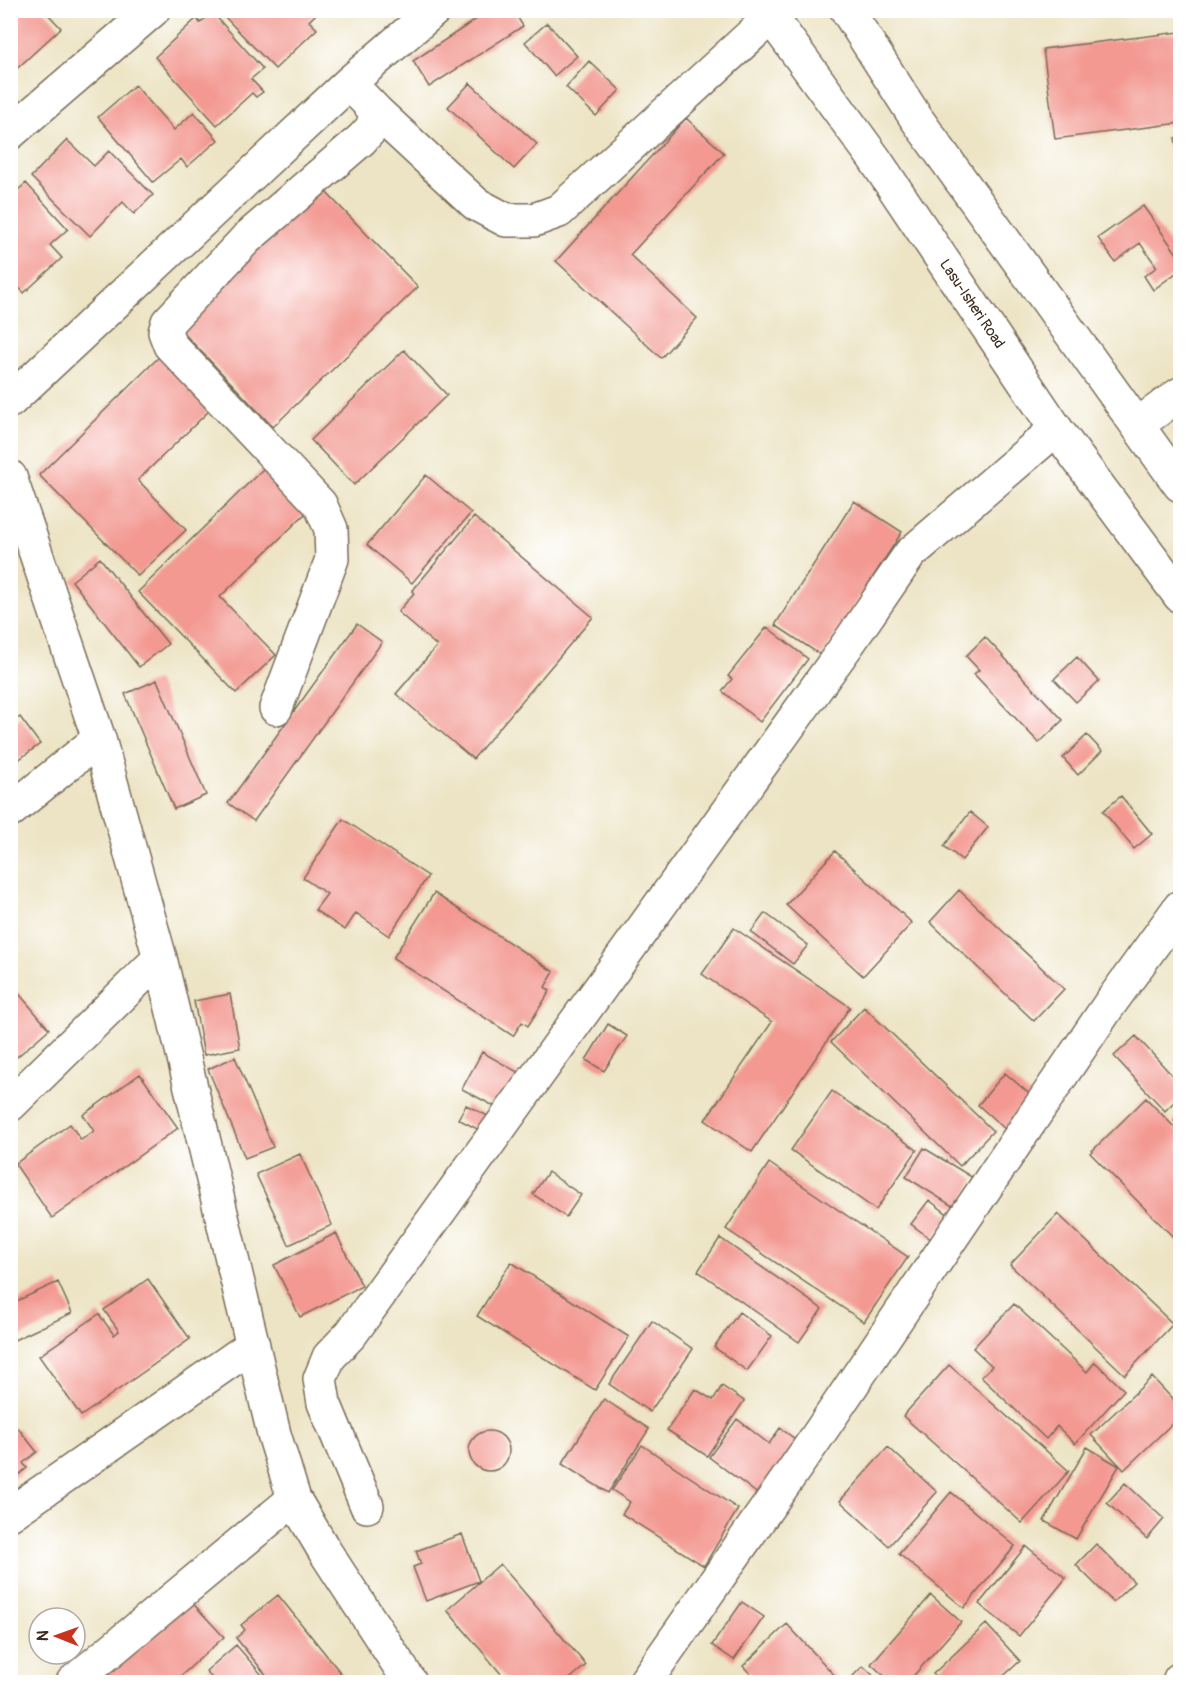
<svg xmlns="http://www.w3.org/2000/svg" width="1191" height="1693" font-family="Pangolin,sans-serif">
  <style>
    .building { fill: #f39992 }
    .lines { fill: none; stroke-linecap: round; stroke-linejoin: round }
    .minor-casing { stroke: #796b58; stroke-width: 36 }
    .major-casing { stroke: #796b58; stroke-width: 36 }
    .minor { stroke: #fff; stroke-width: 33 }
    .major { stroke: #fff; stroke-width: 33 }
    .labels { text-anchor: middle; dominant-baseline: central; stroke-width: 4.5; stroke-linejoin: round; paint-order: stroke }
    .street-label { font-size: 15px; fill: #3b2a1e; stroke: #fff }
  </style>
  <rect width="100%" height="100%" fill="#fff"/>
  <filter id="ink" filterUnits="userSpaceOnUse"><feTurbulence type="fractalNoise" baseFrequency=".0167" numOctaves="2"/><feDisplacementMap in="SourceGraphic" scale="12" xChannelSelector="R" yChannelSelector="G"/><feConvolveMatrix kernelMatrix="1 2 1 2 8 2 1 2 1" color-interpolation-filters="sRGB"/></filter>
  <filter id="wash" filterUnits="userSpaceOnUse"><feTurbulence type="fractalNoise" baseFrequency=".008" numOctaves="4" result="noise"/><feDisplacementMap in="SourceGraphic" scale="24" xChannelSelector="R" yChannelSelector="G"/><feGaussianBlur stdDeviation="1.35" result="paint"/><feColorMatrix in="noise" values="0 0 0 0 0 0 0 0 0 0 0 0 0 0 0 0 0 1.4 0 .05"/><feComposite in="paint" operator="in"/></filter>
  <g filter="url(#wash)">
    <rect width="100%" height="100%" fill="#ede4c5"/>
    <g id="blocks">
      <path class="building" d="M10 10H44L61 28 11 74Z
        M225 10H320L309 21 317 29 275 69 222 14Z
        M490 10H513L523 26 429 87 413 61Z
        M212 12 263 69 251 79 263 92 256 97 252 93 217 125 155 57 197 18 200 23Z
        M547 23 577 56 554 76 525 42Z
        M1180 32V123L1055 139 1043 49Z
        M589 61 620 90 596 116 566 87Z
        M470 83 537 144 514 169 448 107Z
        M135 85 174 130 194 112 218 140 187 167 181 159 153 182 98 117Z
        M686 118 724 153 630 255 697 318 661 358 556 261Z
        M1180 137V162H1179L1175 138Z
        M67 140 94 166 109 151 153 195 134 214 123 202 90 236 31 177Z
        M26 183 68 229 50 245 62 258 24 293 10 278V206L12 205 10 203V197Z
        M321 187 418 287 273 427 177 326Z
        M1143 206 1180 258V270L1153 290 1144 276 1157 267 1140 243 1115 262 1098 238Z
        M404 350 447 395 354 485 311 440Z
        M160 356 211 409 138 480 186 530 138 576 39 475Z
        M267 465 310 509 220 597 276 655 236 693 138 592Z
        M426 475 471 513 412 583 367 545Z
        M854 501 902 532 822 656 775 625Z
        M474 517 593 617 473 759 396 694 437 646 398 612 414 593 412 591Z
        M100 558 168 644 139 667 72 581Z
        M357 624 382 642 254 821 228 803Z
        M767 627 808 659 760 722 722 691 732 679 728 676Z
        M985 637 1063 720 1039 743 974 674 979 670 966 656Z
        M1077 657 1099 681 1076 702 1054 679Z
        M157 680 206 795 174 809 125 694Z
        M20 717 40 744 10 766V724Z
        M1087 735 1102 751 1078 775 1063 758Z
        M1121 796 1152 834 1134 849 1103 811Z
        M970 812 988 827 962 860 944 846Z
        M343 819 428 876 389 936 356 913 345 930 315 910 327 894 303 878Z
        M835 851 912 923 863 976 786 905Z
        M959 890 1064 989 1034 1021 930 922Z
        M434 893 554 972 545 987 550 991 528 1026 522 1022 513 1036 393 958Z
        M765 913 808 945 793 964 751 932Z
        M734 928 850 1007 752 1152 705 1120 772 1022 702 974Z
        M10 983 49 1029 17 1057 10 1049Z
        M230 994 240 1048 204 1055 194 1001Z
        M864 1007 993 1131 960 1166 831 1042Z
        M608 1024 627 1036 604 1071 586 1060Z
        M1136 1036 1180 1084V1096L1165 1111 1114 1056Z
        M482 1052 521 1074 501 1110 462 1089Z
        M235 1057 273 1147 245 1158 208 1069Z
        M1005 1073 1032 1096 1005 1129 978 1105Z
        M140 1074 178 1128 52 1218 15 1164 70 1124 81 1140 94 1131 83 1115Z
        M832 1091 917 1150 876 1210 791 1150Z
        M1146 1098 1180 1133V1244L1090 1153Z
        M466 1105 490 1117 483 1132 458 1119Z
        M1180 1113V1127L1174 1121Z
        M924 1148 975 1179 957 1209 906 1177Z
        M300 1154 332 1225 289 1245 256 1174Z
        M769 1163 908 1257 864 1322 726 1229Z
        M548 1172 581 1195 566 1217 533 1194Z
        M929 1200 950 1216 932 1240 911 1224Z
        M1058 1214 1173 1324 1125 1375 1010 1265Z
        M336 1233 362 1286 300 1317 274 1265Z
        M720 1238 822 1309 799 1342 698 1271Z
        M511 1262 629 1337 595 1390 477 1316Z
        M148 1279 190 1339 81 1416 39 1356 99 1314 114 1335 119 1331 104 1310Z
        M58 1282 72 1313 10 1342V1304Z
        M1014 1304 1087 1372 1095 1362 1124 1390 1075 1444 1057 1426 1046 1439 981 1377 992 1366 973 1348Z
        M739 1312 772 1336 747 1371 714 1347Z
        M652 1321 693 1349 650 1412 609 1384Z
        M949 1365 1069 1471 1022 1523 903 1416Z
        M1152 1377 1180 1407V1416L1124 1470 1091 1435Z
        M722 1386 744 1401 707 1456 667 1430 695 1389 713 1400Z
        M604 1399 649 1429 608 1493 562 1464Z
        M737 1419 769 1444 780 1428 799 1442 759 1495 709 1457Z
        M18 1428 37 1452 23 1463 27 1468 10 1482V1429L13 1432Z
        M469 1451a20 20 0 1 1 40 0a20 20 0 1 1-40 0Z
        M642 1445 738 1509 704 1566 622 1514 630 1502 612 1490Z
        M888 1447 937 1492 889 1546 840 1501Z
        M1087 1447 1119 1466 1076 1539 1044 1521Z
        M1125 1483 1164 1519 1147 1539 1107 1503Z
        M951 1492 1015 1546 964 1608 899 1554Z
        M462 1534 479 1581 426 1601 413 1567 421 1564 416 1551Z
        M1096 1544 1134 1582 1113 1602 1076 1565Z
        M1026 1546 1066 1578 1019 1636 979 1604Z
        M500 1564 586 1665 566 1682H508L447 1610Z
        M185 1595 224 1637 174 1682H99L94 1678Z
        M278 1595 348 1682H272L236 1638 245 1630 241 1625Z
        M931 1595 961 1622 908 1682H891L871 1664Z
        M742 1602 764 1617 734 1660 712 1645Z
        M787 1624 838 1679 835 1682H758L743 1666Z
        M986 1624 1020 1661 997 1682H941L933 1674Z
        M236 1645 268 1682H215L206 1671Z
        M863 1666 880 1682H847Z"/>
    </g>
  </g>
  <g filter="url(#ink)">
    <use href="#blocks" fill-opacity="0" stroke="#796b58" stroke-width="1.5"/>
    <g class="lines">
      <g class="minor-casing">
        <path id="minor" d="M377 112 476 204 506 220H534L559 211 771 17
          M10 133 153 10
          M10 401 349 83 434 10
          M1137 425 1180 394
          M10 477 99 739 160 958 274 1434 294 1499 324 1550 410 1682
          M276 708 332 559 331 529 320 504 170 345 165 332 168 322 247 238 362 139 372 128 377 112 349 83
          M10 811 99 739
          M10 1105 160 958
          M367 1506 324 1403 320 1379 329 1357 351 1334 848 644 910 554 1056 429
          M10 1514 253 1345
          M73 1682 294 1499
          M645 1682 814 1441 1109 1005 1180 907
          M1179 1682 1180 1679"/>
      </g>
      <g class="major-casing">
        <path id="major" d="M766 10 874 158 1056 429 1180 596
          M847 10 916 118 1180 485"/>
      </g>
      <use href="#minor" class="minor"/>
      <use href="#major" class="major"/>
    </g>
  </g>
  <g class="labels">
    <g class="street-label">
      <text transform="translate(972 304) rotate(56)">Lasu-Isheri Road</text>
    </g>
  </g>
  <rect width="1191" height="1693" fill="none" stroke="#fff" stroke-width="36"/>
  <g transform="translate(57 1636) rotate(271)"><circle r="28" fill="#ffffff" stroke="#b1aaa5" stroke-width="1.5"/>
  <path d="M0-4.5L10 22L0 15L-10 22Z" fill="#c8321e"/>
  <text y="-9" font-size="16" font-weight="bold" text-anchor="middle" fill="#3b2a1e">N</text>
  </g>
</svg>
